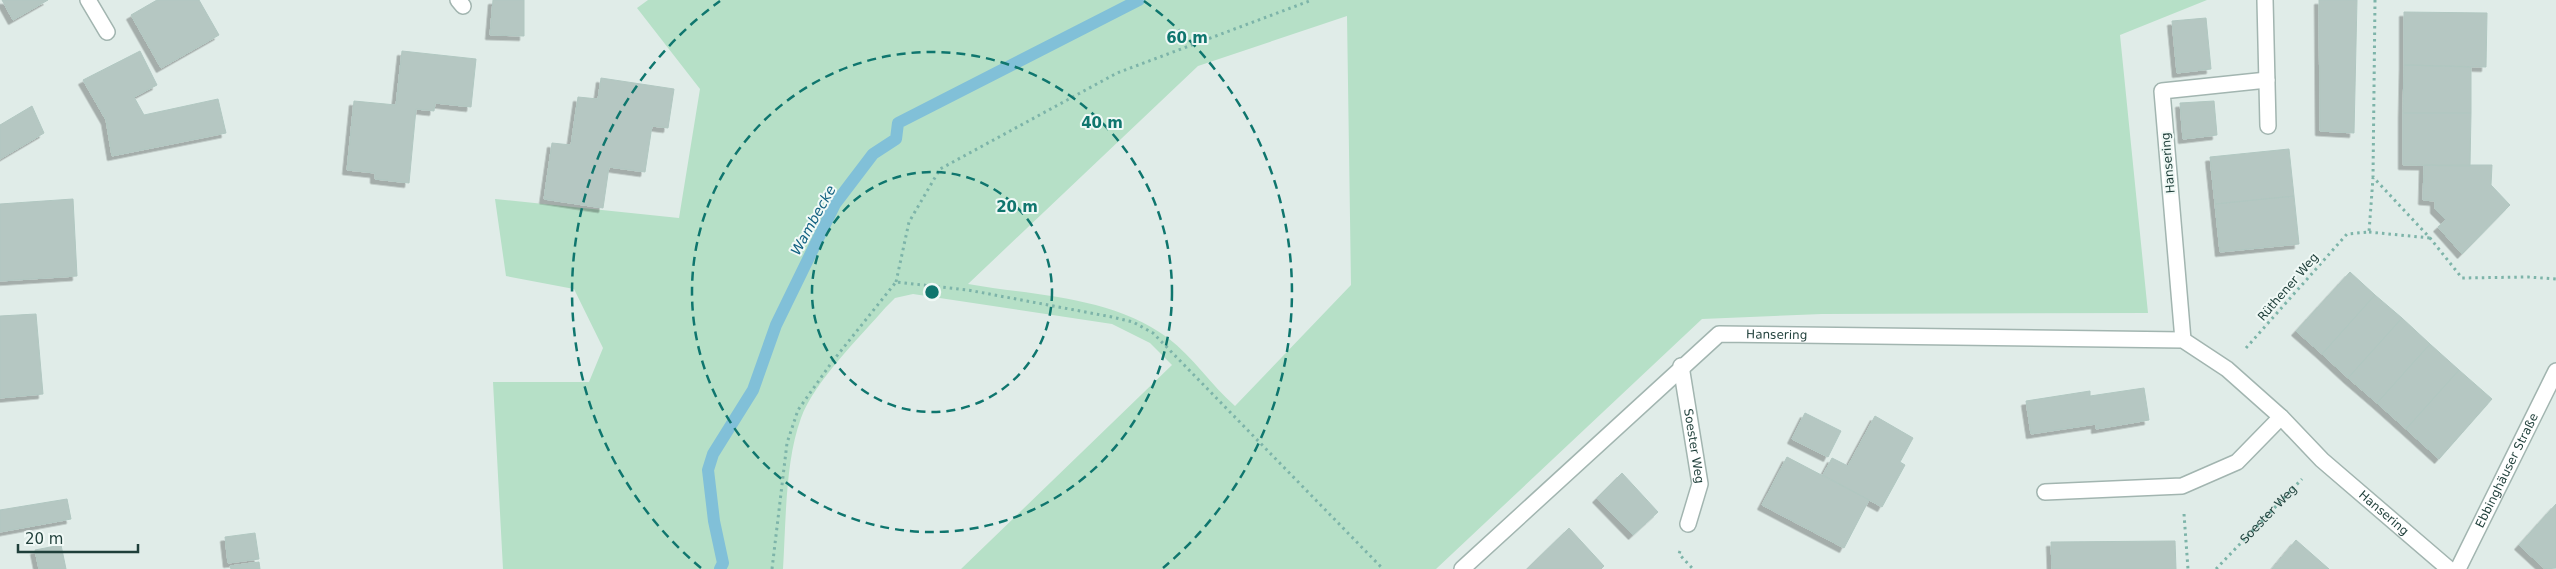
<svg xmlns="http://www.w3.org/2000/svg" width="2556" height="569" font-family="'DejaVu Sans',sans-serif">
  <style>
    .green { fill: #b6e0c7; fill-rule: evenodd }
    .lines { fill: none; stroke-linecap: round; stroke-linejoin: round }
    .stream { stroke: #81c0d8; stroke-width: 12 }
    .building { fill: #b5c7c2; stroke: #b1c7c1; filter: url(#shadow) }
    .minor-casing { stroke: #a2b5b0; stroke-width: 18 }
    .path { stroke: #7db4a9; stroke-width: 3; stroke-dasharray: 2.5 4; stroke-linecap: butt }
    .minor { stroke: #fff; stroke-width: 15 }
    .ring { fill: none; stroke: #0f766e; stroke-width: 2.5; stroke-dasharray: 9 6 }
    .labels { text-anchor: middle; dominant-baseline: central; stroke-width: 4; stroke-linejoin: round; paint-order: stroke }
    .street-label { font-size: 12px; fill: #1f3f3a; stroke: #f0f9f6 }
    .water-label { font-size: 14px; font-style: italic; fill: #126181; stroke: #f0f9f6 }
    .centre { fill: #0f766e; stroke: #f0f9f6; stroke-width: 2.5 }
    .ring-label { font-size: 15px; text-anchor: middle; font-weight: bold; fill: #0f766e; stroke: #f0f9f6; stroke-width: 4; stroke-linejoin: round; paint-order: stroke }
  </style>
  <defs>
    <filter id="shadow"><feDropShadow dx="-4.5" dy="4.5" stdDeviation="0" flood-color="#0004"/></filter>
  </defs>
  <rect width="100%" height="100%" fill="#e0ece8"/>
  <path class="green" d="M648 0H2207L2120 35 2148 313 1822 314 1702 319 1436 569H961L1172 365 1150 343 1112 324 913 294 895 298 886 307C860 337 814 382 801 418 785 461 786 523 783 569H503L493 382H589L603 348 574 289 506 276 495 199 679 218 700 89 637 8ZM1347 16 1351 285 1235 406C1211 385 1193 357 1168 338 1111 296 1036 296 968 284L1198 66Z"/>
  <g class="lines">
    <path class="stream" d="M720 569 723 563 714 521 708 470 713 454 753 390 776 325 835 204 873 154 896 139 898 123 1139 0"/>
  </g>
  <path class="building" d="M2 0H48L13 20Z
    M157 0H199L219 35 161 68 131 15Z
    M493 0H524V36L490 35Z
    M2319 0H2357L2354 133 2320 131Z
    M2404 12 2487 13 2486 67 2404 65Z
    M2206 18 2211 69 2177 73 2172 21Z
    M140 51 157 85 134 97 144 115 218 99 226 133 112 156 106 120 83 80Z
    M402 51 476 59 471 107 435 103 434 111 416 109 409 183 375 179V173L347 170 354 101 396 105Z
    M2404 65 2471 67V113H2403Z
    M601 78 674 89 668 128 652 126 645 172 609 167 603 208 544 199 552 143 571 145 578 97 598 99Z
    M2214 101 2217 135 2183 139 2180 103Z
    M32 106 44 133 0 159V125Z
    M2403 113H2471L2470 166 2403 165Z
    M2289 149 2294 196 2215 204 2210 157Z
    M2424 165H2492L2491 185 2510 205 2462 254 2438 227 2446 220 2435 209V201L2423 200Z
    M2294 196 2299 244 2220 252 2215 204Z
    M73 199 77 276 0 281V204Z
    M2350 272 2375 295 2322 354 2296 331Z
    M2375 295 2402 318 2348 378 2322 354Z
    M36 314 43 394 0 398V316Z
    M2402 318 2430 344 2377 403 2348 378Z
    M2430 344 2459 370 2406 429 2377 403Z
    M2459 370 2492 399 2439 459 2406 429Z
    M2144 388 2149 420 2096 429V424L2031 434 2026 401 2090 391V396Z
    M1805 413 1841 431 1828 457 1792 439Z
    M1875 416 1913 438 1900 462 1905 465 1882 507 1823 475 1832 458 1848 466Z
    M1787 457 1869 500 1844 548 1762 505Z
    M1622 473 1658 512 1633 535 1597 498Z
    M67 499 71 519 0 532V510Z
    M2556 504V568L2545 569 2519 545Z
    M1569 528 1604 566 1601 569H1527Z
    M255 533 259 559 228 563 225 537Z
    M2296 540 2329 569H2272Z
    M2175 541 2176 569H2052L2051 542Z
    M61 545 66 569H39L35 550Z
    M259 562 260 569H231L230 566Z"/>
  <g class="lines">
    <g class="minor-casing">
      <g id="minor">
        <path d="M88 0 107 32"/>
        <path d="M458 0 463 6"/>
        <path d="M2265 0 2268 126"/>
        <path d="M2183 340 2162 91 2267 80"/>
        <path id="s2" d="M1681 366 1700 484 1688 524"/>
        <path d="M2045 492 2182 486 2237 462 2281 417"/>
        <path id="s3" d="M1462 569 1719 334 2183 340 2227 369 2281 417 2322 460 2449 569"/>
        <path id="s4" d="M2458 569 2556 371"/>
      </g>
    </g>
    <g class="path">
      <path d="M2375 0 2373 177 2430 238 2462 278 2528 277 2556 279"/>
      <path d="M2369 232 2430 238"/>
      <path d="M896 282 909 222 940 169 1117 73 1312 0"/>
      <path d="M2246 348 2347 234 2369 232 2373 178"/>
      <path d="M2184 514 2188 569"/>
      <path d="M1680 551 1679 554 1693 569"/>
      <path d="M772 569 787 443 798 410 832 362 896 282 968 290 1112 317 1133 322 1153 333 1383 569"/>
      <path id="s1" d="M2216 569 2302 479"/>
    </g>
    <use href="#minor" class="minor"/>
  </g>
  <g class="ring">
    <circle cx="932" cy="292" r="120"/>
    <circle cx="932" cy="292" r="240"/>
    <path d="M701 568A360 360 0 0 1 720 1M1144 1A360 360 0 0 1 1163 568"/>
  </g>
  <g class="labels">
    <g class="street-label">
      <text transform="translate(2168 163) rotate(-95)">Hansering</text>
      <text transform="translate(2288 287) rotate(-49)">Rüthener Weg</text>
      <text stroke="none"><textPath href="#s3" startOffset="406">Hansering</textPath></text>
      <text stroke="none"><textPath href="#s2" startOffset="81">Soester Weg</textPath></text>
      <text stroke="none"><textPath href="#s4" startOffset="110">Ebbinghäuser Straße</textPath></text>
      <text stroke="none"><textPath href="#s3" startOffset="1078">Hansering</textPath></text>
      <text stroke="none"><textPath href="#s1" startOffset="76">Soester Weg</textPath></text>
    </g>
    <g class="water-label">
      <text transform="translate(813 220) rotate(-61)">Wambecke</text>
    </g>
  </g>
  <circle cx="932" cy="292" r="8" class="centre"/>
  <g class="ring-label">
    <text x="1187" y="43">60 m</text>
    <text x="1102" y="128">40 m</text>
    <text x="1017" y="212">20 m</text>
  </g>
  <path d="M18 544v8h120v-8" fill="none" stroke="#1f3f3a" stroke-width="2.5"/>
  <text x="25" y="544" font-size="15" fill="#1f3f3a" stroke="#f0f9f6" stroke-width="4" paint-order="stroke">20 m</text>
</svg>
